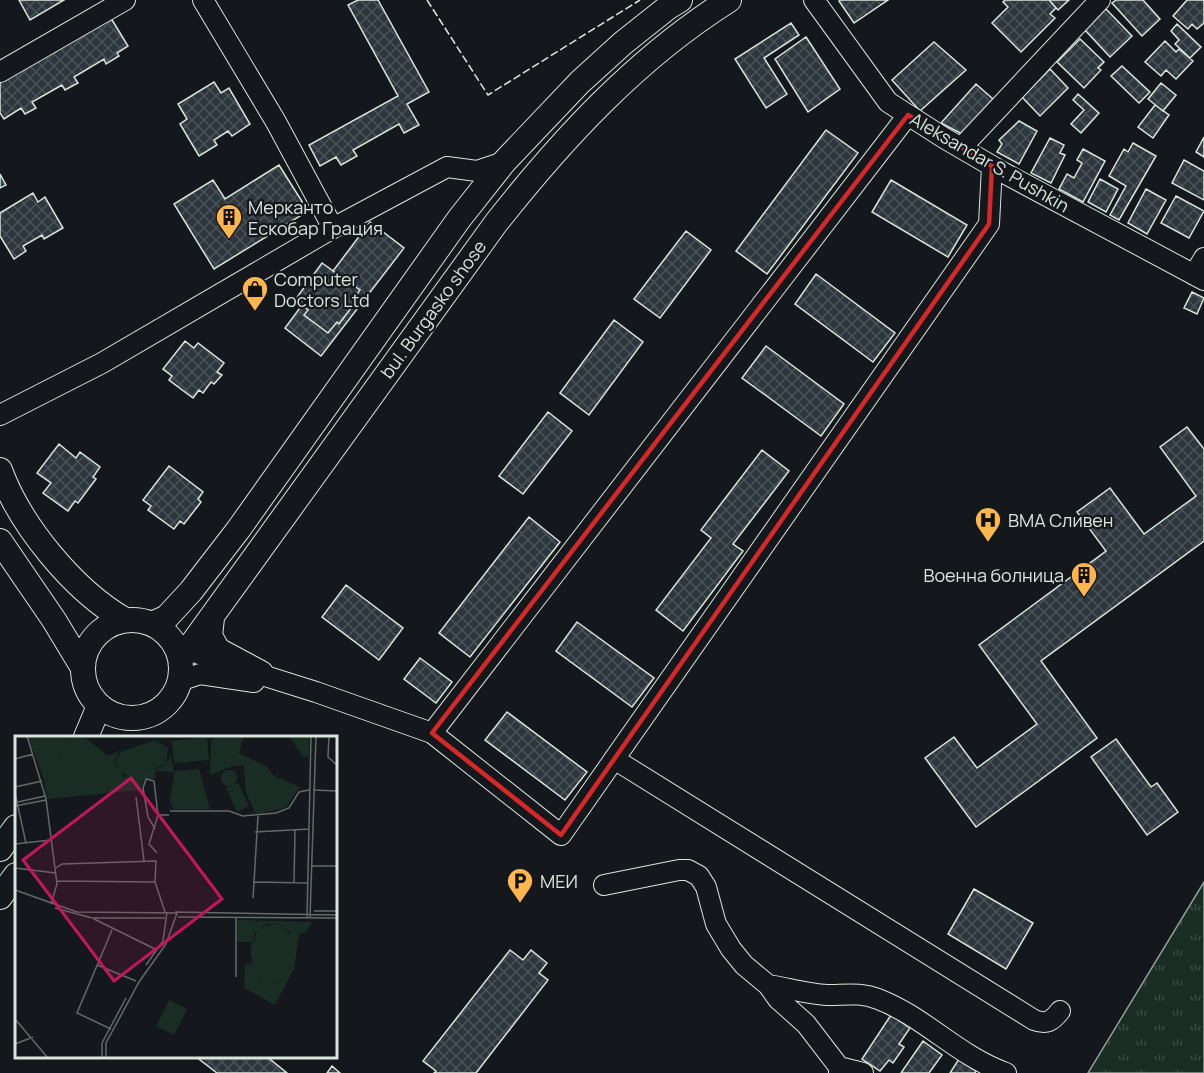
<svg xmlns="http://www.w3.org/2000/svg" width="1204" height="1073" font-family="Manrope,sans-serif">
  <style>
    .grass { fill: url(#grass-tufts); stroke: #939e99; stroke-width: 1.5 }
    .building { fill: url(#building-cross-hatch); stroke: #d8e6dc; stroke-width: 1.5 }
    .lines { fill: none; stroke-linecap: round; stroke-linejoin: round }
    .minor-casing { stroke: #d8e6dc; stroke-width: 22 }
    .major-casing { stroke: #d8e6dc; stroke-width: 26 }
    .minor { stroke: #14181c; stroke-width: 20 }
    .major { stroke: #14181c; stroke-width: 24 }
    .fence { stroke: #d8e6dc; stroke-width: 1.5; stroke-dasharray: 8 3; stroke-linecap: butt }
    .marked { fill: none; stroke: #d62828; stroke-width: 4.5; stroke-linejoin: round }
    .labels { text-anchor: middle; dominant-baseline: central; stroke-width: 4.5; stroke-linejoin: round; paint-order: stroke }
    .street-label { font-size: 18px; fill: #d8e6dc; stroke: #14181c }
    .poi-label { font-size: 18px; fill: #d8e6dc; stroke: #14181c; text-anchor: start }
    .inset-road { fill: none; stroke: #626a69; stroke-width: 1.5 }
    .view { fill: #c2185b; fill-opacity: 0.15; stroke: #c2185b; stroke-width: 3 }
    .inset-edge { fill: none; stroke: #d8e6dc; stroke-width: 3 }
  </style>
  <defs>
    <pattern id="grass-tufts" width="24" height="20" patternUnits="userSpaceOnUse" patternTransform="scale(1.5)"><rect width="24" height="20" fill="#1a2d24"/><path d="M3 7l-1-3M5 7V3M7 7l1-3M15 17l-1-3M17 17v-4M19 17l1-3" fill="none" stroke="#3b4b43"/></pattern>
    <pattern id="building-cross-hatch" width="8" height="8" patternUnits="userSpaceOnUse" patternTransform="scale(1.5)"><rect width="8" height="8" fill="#2c363c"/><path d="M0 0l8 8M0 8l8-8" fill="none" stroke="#4a5358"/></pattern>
  </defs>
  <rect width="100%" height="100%" fill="#14181c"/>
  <path class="grass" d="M1204 882V1073H1088Z"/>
  <path class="building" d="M19 0H64L30 20Z
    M358 0H378L429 92 407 104 419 125 404 133 399 124 353 150 357 156 341 165 336 157 320 166 309 145 398 96 348 5Z
    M840 0H888L854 23 839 1Z
    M1005 0H1049L1056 8 1050 14 1055 18 1021 52 992 23 1008 7 1003 2Z
    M1049 0H1069L1058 10Z
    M1116 0H1143L1160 19 1142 36 1112 3Z
    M1187 0H1204V23L1197 29 1192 24 1188 29 1173 16Z
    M1105 8 1132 36 1110 57 1084 29Z
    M109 15 128 46 117 53 119 56 106 64 104 59 74 77 78 83 65 90 62 85 32 102 36 108 25 114 21 108 4 119 0 113V81Z
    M791 23 799 35 764 58 787 94 766 108 735 59Z
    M1177 24 1201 47 1190 58 1175 44 1179 40 1171 31Z
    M806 37 840 89 808 112 775 59Z
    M1080 39 1104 62 1098 68 1101 70 1084 88 1057 62Z
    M1165 41 1176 52 1179 49 1193 61 1176 79 1166 70 1161 76 1145 62Z
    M934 42 966 70 920 111 892 80Z
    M1122 66 1150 92 1139 103 1111 76Z
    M1050 69 1068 88 1040 116 1022 97Z
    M214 82 221 93 229 88 250 124 232 136 228 131 214 140 217 145 199 156 180 124 187 119 178 104Z
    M1161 83 1176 95 1163 111 1148 99Z
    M976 84 993 99 962 134 941 123Z
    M1078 94 1099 113 1081 133 1071 124 1084 110 1073 100Z
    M1155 105 1169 115 1153 138 1138 127Z
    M1019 121 1037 131 1019 164 997 152 1002 144 999 140Z
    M826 130 858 153 767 274 736 251Z
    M1204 137V157L1196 152Z
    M1050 138 1064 145 1060 153 1065 155 1051 183 1031 173Z
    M1133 143 1156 156 1119 220 1110 215 1126 186 1109 176 1124 149 1128 152Z
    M1083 149 1105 161 1083 202 1059 189 1067 174 1074 178 1082 163 1077 160Z
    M1184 160 1204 171V200L1172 183Z
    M279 165 308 211 214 269 174 204 213 180 225 199Z
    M0 174 6 185 0 188Z
    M1100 179 1118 189 1106 212 1088 202Z
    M891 180 967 225 948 257 872 212Z
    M1146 189 1166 200 1147 234 1128 223Z
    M33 193 38 202 45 197 63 228 44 239 42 235 23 246 26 251 14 259 0 236V213Z
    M1176 196 1204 211 1189 238 1161 223Z
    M370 222 404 248 321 356 285 328 302 305 308 310 304 315 328 333 337 322 339 324 358 299 355 297 360 290 333 271Z
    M686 231 711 250 660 318 634 299Z
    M322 263 360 290 355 297 358 299 339 324 337 322 328 333 304 315 308 310 295 300Z
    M816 274 895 333 873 362 795 304Z
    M1192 292 1204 298 1197 314 1184 308Z
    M614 320 643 342 589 415 560 393Z
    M185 341 194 348 198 343 224 363 217 372 222 375 214 384 211 382 203 393 199 390 193 398 169 380 172 376 163 369Z
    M766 346 844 404 821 436 742 378Z
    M548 412 572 431 523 494 499 476Z
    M1187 427 1204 449V541L1041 661 1097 738 976 827 925 758 954 737 977 768 1037 724 979 645 1106 551 1077 512 1110 488 1144 534 1196 496 1160 447Z
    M59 444 76 458 80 452 100 467 93 477 96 479 78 503 75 501 68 511 43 493 51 483 37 473Z
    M762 450 789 471 733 544 743 551 683 631 656 610 711 538 701 530Z
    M169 466 203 492 198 499 201 502 184 524 180 521 174 529 148 510 151 506 143 500Z
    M529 517 560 542 470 657 439 633Z
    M346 585 403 628 379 660 322 617Z
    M577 622 654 678 632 707 556 651Z
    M420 658 452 682 436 703 404 679Z
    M507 712 587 772 565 800 485 740Z
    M1116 739 1151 787 1157 783 1178 812 1147 835 1091 757Z
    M974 889 1033 923 1006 969 948 934Z
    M510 950 523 960 531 950 547 963 539 973 548 980 476 1073H434L436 1071 423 1061Z
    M891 1015 910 1028 899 1044 904 1047 893 1063 889 1060 880 1071 862 1059Z
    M923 1041 942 1055 929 1073H901Z
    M195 1056H266L287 1073H217Z
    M959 1059 976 1071 975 1073H950Z
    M332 1066 340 1073H327Z"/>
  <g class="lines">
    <g class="minor-casing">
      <path id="minor" d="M203 0 276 122 333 228
        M814 0 888 102 944 138 1004 173 1204 280
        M0 72 125 0
        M961 148 1100 0
        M1194 275 1204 258
        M0 415 102 363 333 228 447 167 477 171 504 162
        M173 642 211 659 316 692 432 733 561 835 989 224 992 166
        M179 681 200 674 254 682
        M432 733 908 115
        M614 759 1034 1020C1047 1025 1052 1021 1060 1011
        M604 885 679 870H688L699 876 706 887 716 924 731 949 744 965 768 985 778 999 806 1024 839 1067V1073
        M768 985C787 988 808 994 827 995 845 995 861 992 878 999 925 1017 958 1056 1006 1073
        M839 1067 863 1073"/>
    </g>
    <g class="major-casing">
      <path id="major" d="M0 470C20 525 73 590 125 620
        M0 541 54 620 83 668
        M212 618 210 636 218 650 261 673
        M83 669a49 49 0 1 1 98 0a49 49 0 1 1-98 0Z
        M152 624 167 617 191 591 238 530 459 219 504 162 580 82 623 43 667 8 680 0
        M181 659 496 223C563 138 637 58 729 0
        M86 737 99 706
        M0 849 16 827
        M0 897 16 875"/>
    </g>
    <use href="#minor" class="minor"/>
    <use href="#major" class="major"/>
    <path class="fence" d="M427 0 488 95 640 0"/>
  </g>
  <path class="marked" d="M908 115 992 166 989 224 561 835 432 733Z"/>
  <defs>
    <g id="building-pin" transform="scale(1.35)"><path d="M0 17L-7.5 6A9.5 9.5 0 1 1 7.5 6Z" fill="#ffb74d" stroke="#14181c"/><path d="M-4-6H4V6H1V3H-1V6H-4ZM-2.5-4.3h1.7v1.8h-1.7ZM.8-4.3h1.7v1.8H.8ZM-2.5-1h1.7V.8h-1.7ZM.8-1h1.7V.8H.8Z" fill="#111"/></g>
    <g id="shop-pin" transform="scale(1.35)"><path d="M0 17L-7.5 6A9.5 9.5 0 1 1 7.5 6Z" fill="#ffb74d" stroke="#14181c"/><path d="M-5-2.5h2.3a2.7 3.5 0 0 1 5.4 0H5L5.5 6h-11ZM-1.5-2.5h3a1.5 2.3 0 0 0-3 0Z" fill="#111"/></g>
    <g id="hospital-pin" transform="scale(1.35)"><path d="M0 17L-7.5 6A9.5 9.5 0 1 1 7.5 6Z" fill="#ffb74d" stroke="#14181c"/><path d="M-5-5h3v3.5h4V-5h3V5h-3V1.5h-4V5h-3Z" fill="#111"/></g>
    <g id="parking-pin" transform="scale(1.35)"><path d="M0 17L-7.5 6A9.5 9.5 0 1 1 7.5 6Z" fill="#ffb74d" stroke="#14181c"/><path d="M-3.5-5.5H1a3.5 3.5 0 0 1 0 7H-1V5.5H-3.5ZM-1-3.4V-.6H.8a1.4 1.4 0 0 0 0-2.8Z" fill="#111"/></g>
  </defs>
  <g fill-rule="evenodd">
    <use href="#building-pin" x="229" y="217"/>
    <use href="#shop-pin" x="255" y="289"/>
    <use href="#hospital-pin" x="988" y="520"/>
    <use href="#building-pin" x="1084" y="575"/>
    <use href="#parking-pin" x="520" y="881"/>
  </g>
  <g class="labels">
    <g class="street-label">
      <text transform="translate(990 162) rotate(30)">Aleksandar S. Pushkin</text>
      <text transform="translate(433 309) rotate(-54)">bul. Burgasko shose</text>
    </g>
    <g class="poi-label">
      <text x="248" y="207">Мерканто<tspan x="248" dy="21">Ескобар Грация</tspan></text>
      <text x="274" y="279">Computer<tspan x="274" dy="21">Doctors Ltd</tspan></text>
      <text x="1008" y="520">ВМА Сливен</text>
      <text x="1064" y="575" text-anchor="end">Военна болница</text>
      <text x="540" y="881">МЕИ</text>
    </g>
  </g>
  <g transform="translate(15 736)">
    <rect width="322" height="322" fill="#14181c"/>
    <path d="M57 0H68L93 20 111 12 104 16 100 26 109 41 149 30 156 20 159 36 140 35V43H129L126 54 32 63 29 45ZM200 0H229L224 17 251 30 259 40 285 51 270 72 241 78 231 57 229 30H218L195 39 196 7ZM184 33 195 73H158L155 63 160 35ZM221 184 297 186 292 195 284 198 279 233 260 269 229 252 230 228H236L239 223 244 243 263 248 276 233V197L263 187 251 188 240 196 236 214V206H221Z" fill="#1a2d24"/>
    <path d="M13 0 56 1 29 45 28 41ZM274 0H294V20L288 21Z" fill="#1a2d24"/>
    <path d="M192 1 194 24 159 27 157 5ZM140 4 153 12 151 28 115 41 105 36 101 25 106 16ZM206 42a8 8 0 1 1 16 0a8 8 0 1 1-16 0ZM223 47 234 70 222 76 211 52ZM263 187 276 199V233L268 245 256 249 238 237 236 214 243 192ZM154 264 172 273 159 299 141 290Z" fill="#1a2d24"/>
    <path class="inset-road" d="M12 0 31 63 42 148 36 168M314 0 313 21 323 30M0 23 18 18M0 51 27 45M298 54 323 55M0 57 11 107M121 61 129 125M3 66 30 60M0 70 31 64M155 75H214L228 80 261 77 274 72 284 56 294 54M140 93 133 81 128 52 131 43 139 45 143 79M240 96 294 93M0 108 36 104M142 117 134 108 143 79H154M297 130H323M0 132 41 137M41 132 47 128 141 125 140 146 150 176M42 145 140 146M238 146 293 147M279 147 280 93M0 154 62 176 162 177 151 208 124 246 91 307V322M238 162 243 80M40 172 77 182H150M299 175H323M160 176 323 179M163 181 323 182M292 182 296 0M295 182 301 0M79 183 142 214M82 229 121 245M131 229 148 205 152 176M221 241V181M0 283 33 322M96 293 62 277 97 194M0 308 18 301M87 322V307L111 262"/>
    <path class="view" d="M116 42 207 163 99 245 8 124Z"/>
    <rect width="322" height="322" class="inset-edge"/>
  </g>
</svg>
